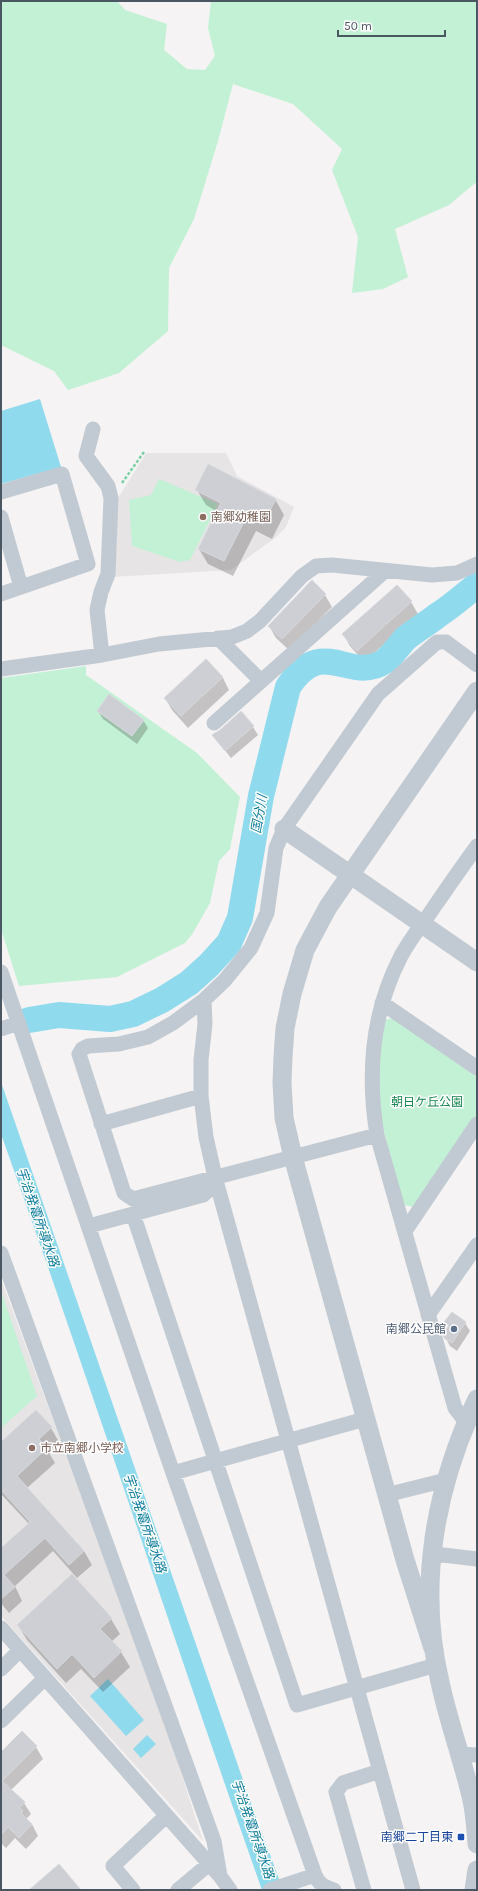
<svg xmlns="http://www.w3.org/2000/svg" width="478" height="1891" font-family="Karla,'Noto Sans JP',sans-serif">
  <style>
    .education { fill: #e6e4e5 }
    .green { fill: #c3f1d5 }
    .water { fill: #90daee }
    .shadow { fill: #0003 }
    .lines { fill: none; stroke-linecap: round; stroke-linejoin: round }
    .river { stroke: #90daee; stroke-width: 26 }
    .building { fill: #cdcfd5; stroke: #d7d9de }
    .path { stroke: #7ad0a6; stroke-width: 2.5; stroke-dasharray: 3 2; stroke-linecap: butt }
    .minor { stroke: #c1cad2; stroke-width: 15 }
    .tertiary { stroke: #c1cad2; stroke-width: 19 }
    .education-dot { fill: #8d6e63; stroke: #fff; stroke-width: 1.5 }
    .service-dot { fill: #5c6f8a; stroke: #fff; stroke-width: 1.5 }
    .transit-dot { fill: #1a4fb4; stroke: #fff; stroke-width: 1.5 }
    .labels { text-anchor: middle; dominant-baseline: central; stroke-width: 3; stroke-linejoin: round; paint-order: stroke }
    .education-label { font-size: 12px; fill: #785e54; stroke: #fff; text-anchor: start }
    .park-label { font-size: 12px; fill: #17864f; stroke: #fff }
    .service-label { font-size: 12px; fill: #4e5e75; stroke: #fff; text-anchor: end }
    .transit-label { font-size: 12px; fill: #164399; stroke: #fff; text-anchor: end }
    .water-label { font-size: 13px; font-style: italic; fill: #0c7c9b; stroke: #fff }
  </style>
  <rect width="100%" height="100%" fill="#f5f3f3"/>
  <path class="education" d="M146 453H226L237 476 294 507 286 527 275 538 231 570 111 577 117 500Z
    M1 1279 163 1717 203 1841 1 1616Z"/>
  <path class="green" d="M1 1H117L125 10 167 24 164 50 187 69 205 70 215 56 208 28 211 1H477V185L475 183 449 205 395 229 408 277 383 289 352 293 358 237 332 170 342 149 293 104 233 84 218 141 194 219 169 268 168 331 119 373 68 390 54 371 1 345Z
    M159 479 218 504 190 560 180 562 132 546 129 500 151 495Z
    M86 666V675L197 753 240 797 230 849 219 861 210 903 193 933 185 943 117 977 19 986 1 929V678Z
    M392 1018 477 1077V1115L414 1207 403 1205 381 1120 377 1090 382 1021Z
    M1 1291 37 1396 1 1428Z"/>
  <path class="water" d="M40 399 61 467 1 484V411Z
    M1 1082 251 1803 283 1890H262C173 1639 91 1385 1 1134Z
    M108 1679 144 1720 126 1736 90 1696Z
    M147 1735 156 1744 141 1758 133 1749Z"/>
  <path class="shadow" d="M197 490 275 499 284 515 272 539 256 531 233 576 208 564 199 549 218 512 206 505Z
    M312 581 325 595 332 607 289 650 276 638 269 626Z
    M411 602 418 614 364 662 350 646 343 634Z
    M206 660 223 678 229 690 188 728 172 710 165 698Z
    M98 711 143 720 148 728 137 744 103 719Z
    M253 727 258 735 231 758 213 735Z
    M446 1322 465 1323 470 1331 457 1351 450 1346 445 1337 449 1327Z
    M51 1428 59 1442 48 1451 55 1463 27 1488 84 1551 92 1565 77 1578 53 1551 15 1586 22 1601 9 1613 1 1603V1549L29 1524 1 1494V1443Z
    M111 1619 120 1634 111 1642 121 1652 130 1667 103 1692 81 1669 66 1683 27 1640 18 1625Z
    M36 1747 43 1759 11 1790 24 1803 31 1814 26 1819 32 1824 38 1836 26 1849 15 1838 6 1848 1 1843V1753Z"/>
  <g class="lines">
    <path class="river" d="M29 1020 59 1015 110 1019 133 1014 162 1000 189 983 209 965 229 943 240 918 261 796 288 687C323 633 349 685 385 661 393 655 399 645 406 638 416 630 428 623 438 615 452 606 464 595 477 585"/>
  </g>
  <path class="building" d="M208 464 276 499 263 524 247 516 224 561 198 549 221 503 195 490Z
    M312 580 326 594 282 639 268 626Z
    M397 585 412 601 357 651 342 634Z
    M206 659 223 677 181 716 164 698Z
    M109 694 144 720 132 736 97 711Z
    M241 711 254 726 225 751 212 735 220 730Z
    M452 1312 466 1322 452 1343 444 1338 443 1334 449 1325 444 1322Z
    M36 1410 52 1427 39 1439 47 1448 17 1476 84 1551 69 1565 45 1538 4 1575 15 1587 1 1599V1548L30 1522 1 1490V1442Z
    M72 1574 112 1618 100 1629 122 1651 94 1678 72 1654 57 1669 17 1625Z
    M22 1731 37 1746 2 1781 25 1802 19 1808 23 1811 21 1813 32 1824 19 1838 8 1827 1 1835V1752Z
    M59 1864 81 1890H29Z"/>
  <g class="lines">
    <path class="path" d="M122 483 144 452"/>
    <path class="minor" d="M93 429 86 456 108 486 111 498 108 574 101 592 97 610 102 655
      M1 492 62 474 88 564 1 594
      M1 517 21 587
      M218 638 261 681
      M1 669 102 655 159 644 232 637 247 631 260 621 302 576 316 566 332 565 432 575 457 573 477 564
      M214 723 385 571
      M1 972 173 1473 315 1875C319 1885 325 1887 334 1890
      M204 1000 205 1024 201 1060V1096L206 1137 215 1177 413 1890
      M382 1003 477 1068
      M1 1029 19 1023
      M101 1124 201 1096
      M377 1135 133 1199 124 1193 79 1054 82 1049 88 1046 119 1044 148 1037 173 1023 204 1000 225 980 251 948 267 913 276 848 284 829 378 694 437 642H446L477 665
      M133 1214 297 1705 436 1665
      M89 1226 203 1195 211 1188 215 1177
      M405 1231 477 1124
      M1 1253 214 1841 220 1876
      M428 1315 477 1245
      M466 1422 455 1408 377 1135C367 1074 372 1012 401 956 409 941 420 927 430 913 445 891 461 868 477 846
      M173 1473 365 1419
      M386 1495 446 1480
      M431 1557 443 1555 477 1559
      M1 1628 220 1876 230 1890
      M1 1669 20 1650
      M1 1721 45 1678
      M459 1754 477 1755
      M133 1890 113 1866 166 1816
      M178 1890 209 1864
      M270 1890 315 1875
      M364 1890 336 1792 343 1783 380 1771"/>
    <path class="tertiary" d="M284 829 477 962
      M477 1399C435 1487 417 1586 440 1682 448 1720 462 1758 471 1796 475 1812 476 1828 477 1844
      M433 1648 405 1560 293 1157 284 1118 282 1083 283 1057 285 1028 292 994 305 950 328 907 477 691
      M474 1890 477 1870"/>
  </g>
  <g class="education-dot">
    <circle cx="203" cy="517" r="4"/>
    <circle cx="32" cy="1448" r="4"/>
  </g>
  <circle class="service-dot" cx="454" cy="1329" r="4"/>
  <rect class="transit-dot" x="457" y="1833" width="8" height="8" rx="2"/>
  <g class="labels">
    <g class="education-label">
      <text x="211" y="517">南郷幼稚園</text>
      <text x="40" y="1448">市立南郷小学校</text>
    </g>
    <g class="park-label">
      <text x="427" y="1102">朝日ケ丘公園</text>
    </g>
    <g class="service-label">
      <text x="446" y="1329">南郷公民館</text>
    </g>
    <g class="transit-label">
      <text x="453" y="1837">南郷二丁目東</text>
    </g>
    <g class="water-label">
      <text transform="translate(259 814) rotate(-80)">国分川</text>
      <text transform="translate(38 1217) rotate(71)">宇治発電所導水路</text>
      <text transform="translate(145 1523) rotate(71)">宇治発電所導水路</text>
      <text transform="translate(253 1829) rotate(71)">宇治発電所導水路</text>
    </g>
  </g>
  <rect width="478" height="1891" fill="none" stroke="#4a5661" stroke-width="4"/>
  <path d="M338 30v6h107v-6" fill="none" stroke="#4a5661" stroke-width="2"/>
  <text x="344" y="30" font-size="12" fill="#4a5661" stroke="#ffffff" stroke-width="3" paint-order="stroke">50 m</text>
</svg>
